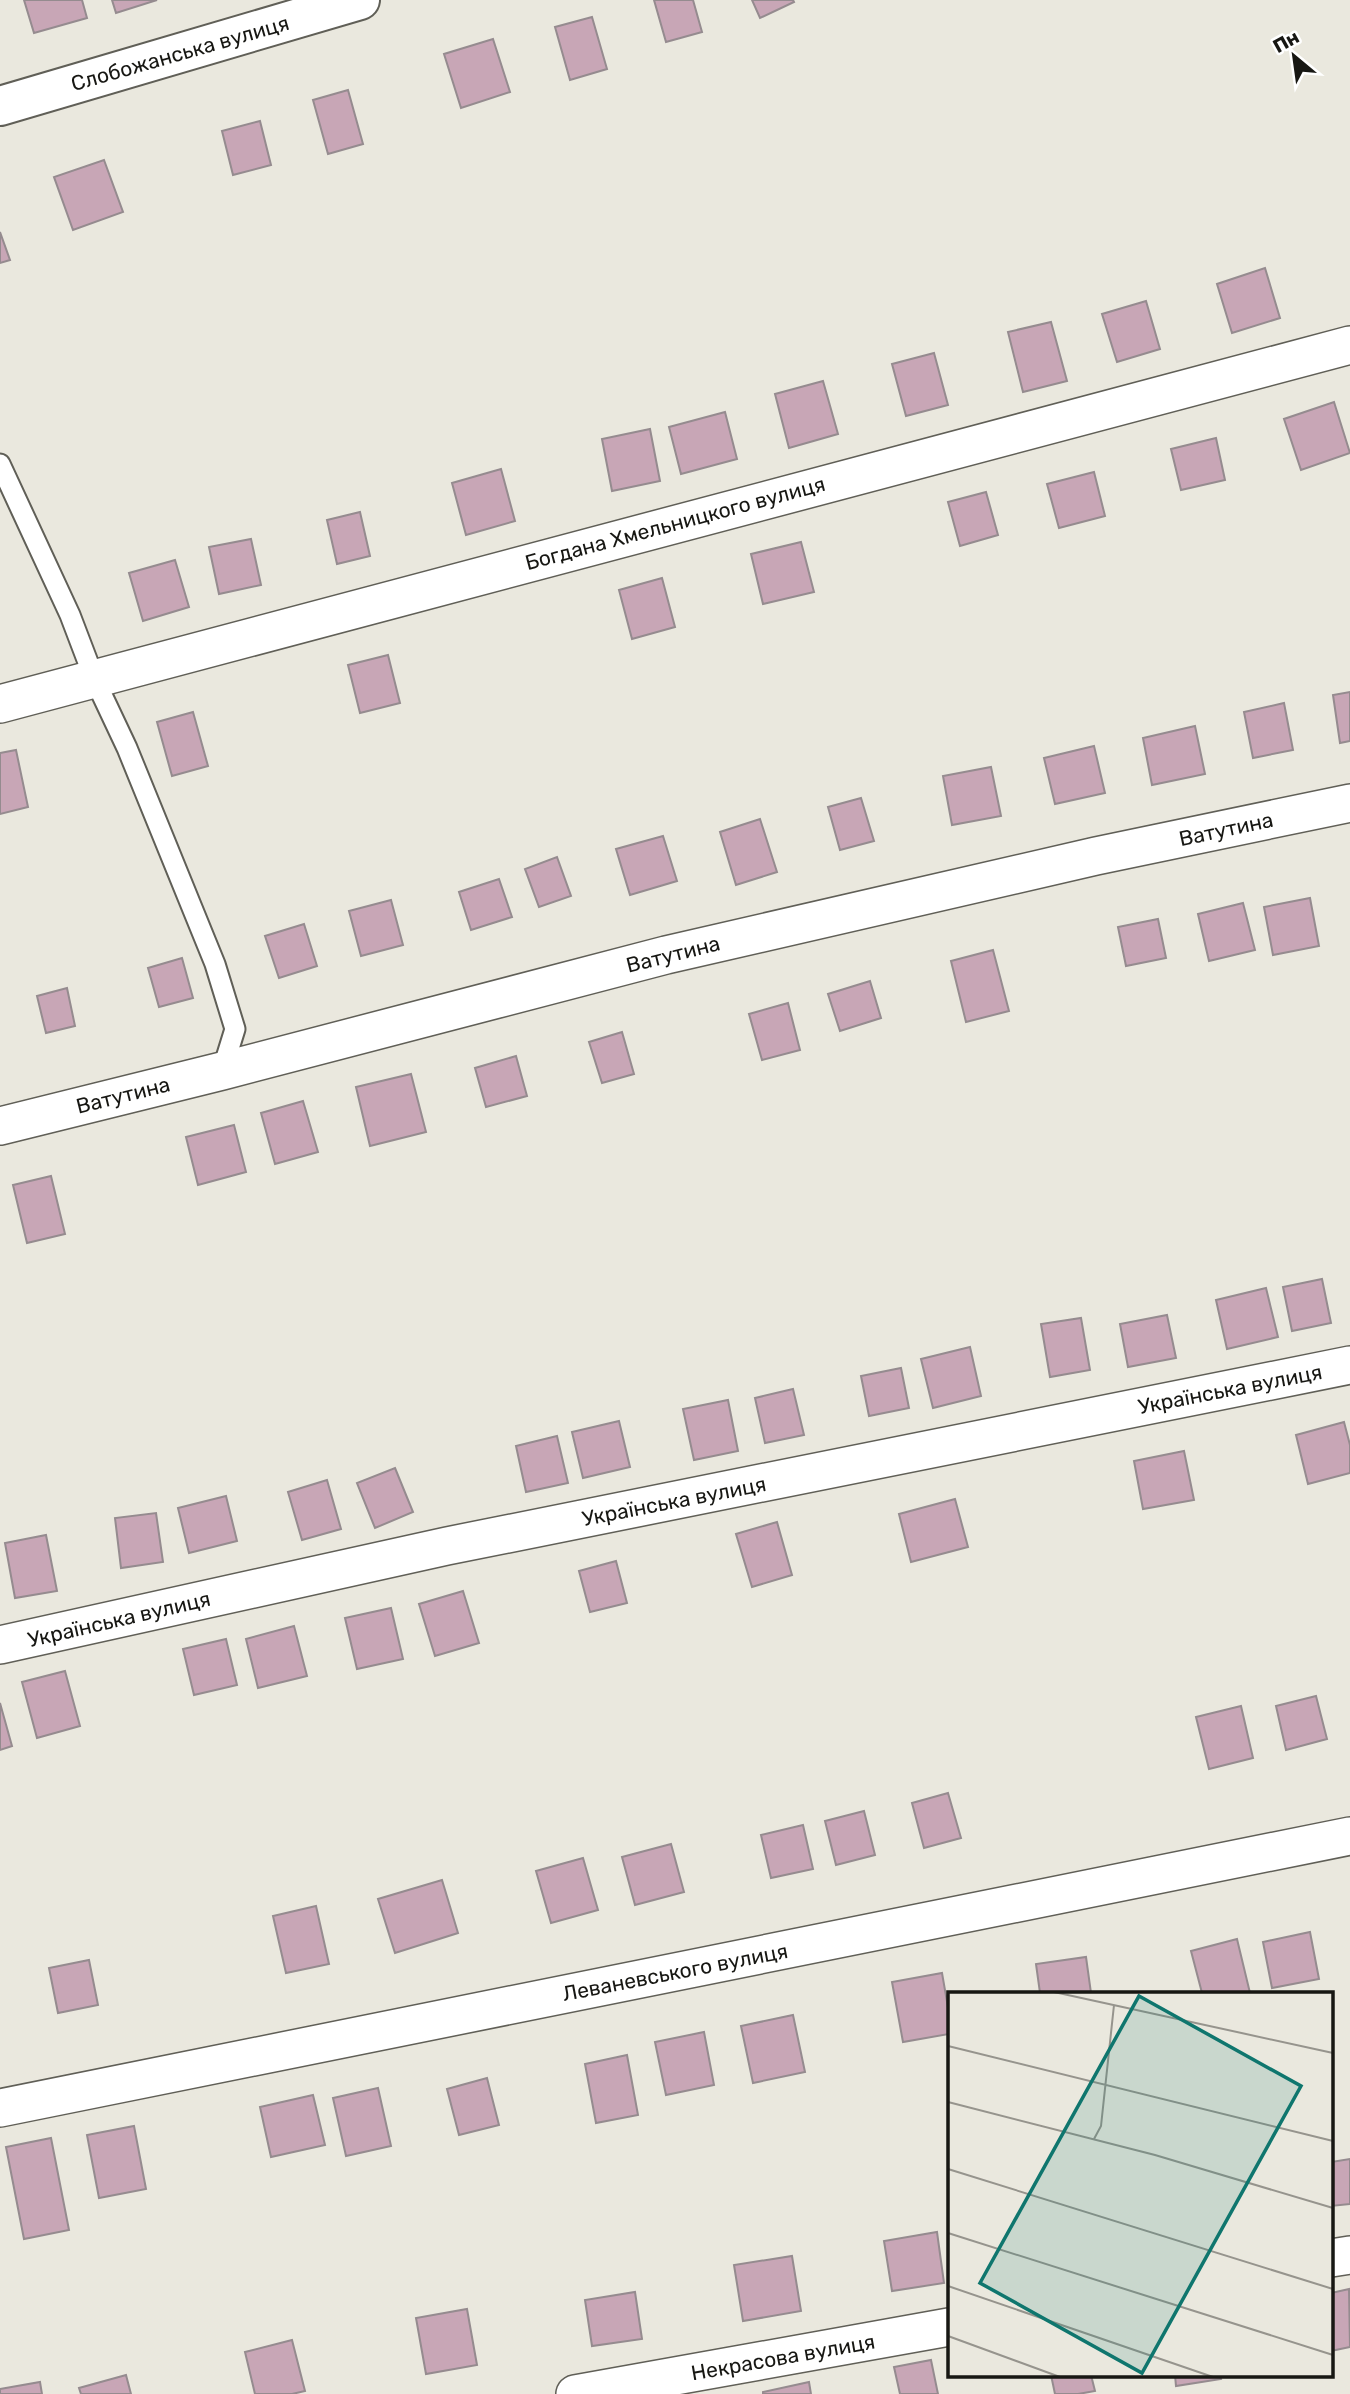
<svg xmlns="http://www.w3.org/2000/svg" width="1350" height="2394" font-family="Rubik,sans-serif">
  <style>
    .building { fill: #c8a6b6; stroke: #958b8f; stroke-width: 2 }
    .lines { fill: none; stroke-linecap: round; stroke-linejoin: round }
    .service-casing { stroke: #605f57; stroke-width: 23 }
    .minor-casing { stroke: #605f57; stroke-width: 40 }
    .secondary-casing { stroke: #605f57; stroke-width: 42 }
    .service { stroke: #fff; stroke-width: 19 }
    .minor { stroke: #fff; stroke-width: 37 }
    .secondary { stroke: #fff; stroke-width: 38 }
    .labels { text-anchor: middle; dominant-baseline: central; stroke-width: 5; stroke-linejoin: round; paint-order: stroke }
    .street-label { font-size: 21px; fill: #171713; stroke: #fff }
    .inset-road { fill: none; stroke: #96948d; stroke-width: 2 }
    .view { fill: #0f766e; fill-opacity: 0.15; stroke: #0f766e; stroke-width: 3.5 }
    .inset-edge { fill: none; stroke: #171713; stroke-width: 3.5 }
  </style>
  <rect width="100%" height="100%" fill="#eae8de"/>
  <path class="building" d="M24 0H82L87 18 34 33Z
    M112 0H157L116 13Z
    M654 0H693L702 32 666 42Z
    M752 0H793L794 2 760 18Z
    M592 17 607 69 570 80 555 27Z
    M493 39 510 92 461 108 444 54Z
    M348 90 363 144 328 154 313 100Z
    M260 121 271 165 233 175 222 131Z
    M104 160 123 212 73 230 54 177Z
    M0 232 10 260 0 263Z
    M1265 268 1280 318 1232 333 1217 284Z
    M1146 301 1160 349 1117 362 1102 314Z
    M1051 322 1067 381 1023 392 1008 332Z
    M934 353 948 405 906 416 892 364Z
    M823 381 838 434 789 448 775 394Z
    M1334 402 1350 453 1301 470 1284 419Z
    M725 412 737 459 681 474 669 427Z
    M650 429 660 481 612 491 602 439Z
    M1216 438 1225 480 1181 490 1171 449Z
    M501 469 515 521 466 535 452 483Z
    M1094 472 1105 516 1059 528 1047 484Z
    M986 492 998 535 960 546 948 502Z
    M360 512 370 556 337 564 327 520Z
    M251 539 261 585 219 594 209 547Z
    M801 542 814 592 763 604 751 554Z
    M175 560 189 607 143 621 129 573Z
    M662 578 675 627 632 639 619 590Z
    M388 655 400 703 360 713 348 665Z
    M1350 692V741L1340 743 1333 695Z
    M1284 703 1293 750 1253 758 1244 712Z
    M193 712 208 766 172 776 157 722Z
    M1195 726 1205 774 1152 785 1143 738Z
    M1094 746 1105 793 1055 804 1044 758Z
    M16 750 28 807 0 814V753Z
    M991 767 1001 816 952 825 943 776Z
    M861 798 874 841 840 850 828 807Z
    M760 819 777 872 736 885 720 832Z
    M663 836 677 881 630 895 616 849Z
    M557 857 571 896 539 907 525 869Z
    M499 879 512 917 471 930 459 892Z
    M1310 898 1319 946 1273 955 1264 907Z
    M391 900 403 945 361 956 349 911Z
    M1243 903 1255 950 1209 961 1198 914Z
    M1158 919 1166 958 1126 966 1118 927Z
    M304 924 317 966 279 978 265 936Z
    M993 950 1009 1011 966 1022 951 961Z
    M182 958 193 998 159 1007 148 968Z
    M870 981 881 1018 840 1031 828 994Z
    M67 988 75 1026 46 1033 37 996Z
    M788 1003 800 1050 762 1060 749 1014Z
    M622 1032 634 1074 602 1083 589 1042Z
    M516 1056 527 1096 486 1107 475 1068Z
    M411 1074 426 1132 370 1146 356 1087Z
    M303 1101 318 1152 275 1164 261 1113Z
    M234 1125 246 1172 198 1185 186 1137Z
    M51 1176 65 1234 27 1243 13 1185Z
    M1322 1279 1331 1323 1292 1331 1283 1287Z
    M1266 1288 1278 1337 1227 1349 1216 1300Z
    M1167 1315 1176 1358 1128 1367 1120 1324Z
    M1081 1318 1090 1370 1050 1377 1041 1324Z
    M970 1347 981 1396 933 1408 921 1359Z
    M901 1368 909 1408 869 1416 861 1376Z
    M793 1389 804 1435 765 1443 755 1398Z
    M728 1400 738 1451 694 1460 683 1409Z
    M619 1421 630 1467 583 1478 572 1432Z
    M1344 1422 1350 1445V1473L1308 1484 1296 1435Z
    M557 1436 568 1483 526 1492 516 1446Z
    M1184 1451 1194 1500 1143 1509 1134 1461Z
    M395 1468 413 1512 375 1528 357 1483Z
    M327 1480 341 1529 302 1540 288 1492Z
    M226 1496 237 1541 189 1553 178 1508Z
    M955 1499 968 1547 911 1562 899 1514Z
    M156 1513 163 1562 121 1568 115 1518Z
    M777 1522 792 1575 752 1587 736 1534Z
    M46 1535 57 1591 15 1598 5 1543Z
    M616 1561 627 1603 590 1612 579 1571Z
    M463 1591 479 1643 435 1656 419 1604Z
    M391 1608 403 1659 357 1669 345 1618Z
    M294 1626 307 1676 258 1688 246 1639Z
    M226 1639 237 1685 194 1695 183 1649Z
    M65 1671 80 1726 37 1738 22 1682Z
    M1316 1696 1327 1739 1286 1750 1276 1706Z
    M0 1703 12 1746 0 1750Z
    M1241 1706 1253 1758 1209 1769 1196 1717Z
    M948 1793 961 1838 924 1848 912 1803Z
    M864 1811 875 1855 836 1865 825 1821Z
    M803 1825 813 1869 771 1878 761 1835Z
    M671 1844 684 1892 635 1905 622 1857Z
    M583 1858 598 1910 551 1923 536 1871Z
    M442 1880 458 1933 395 1953 378 1899Z
    M316 1906 329 1964 286 1973 273 1916Z
    M1310 1932 1319 1979 1272 1988 1263 1942Z
    M1237 1939 1250 1993H1202L1191 1951Z
    M1086 1957 1091 1993H1040L1036 1964Z
    M89 1960 98 2005 58 2013 49 1968Z
    M942 1973 949 2013V2034L903 2042 892 1982Z
    M793 2015 805 2072 753 2083 741 2026Z
    M704 2032 714 2085 666 2095 655 2042Z
    M627 2055 638 2115 596 2123 585 2064Z
    M487 2078 499 2125 459 2135 447 2089Z
    M378 2088 391 2146 346 2156 333 2098Z
    M313 2095 325 2145 271 2157 260 2107Z
    M134 2126 146 2189 99 2198 87 2135Z
    M51 2138 69 2230 24 2239 6 2147Z
    M1350 2159V2204L1331 2206V2162Z
    M937 2232 944 2283 892 2291 884 2241Z
    M792 2256 801 2311 743 2321 734 2265Z
    M1349 2289 1350 2347 1331 2351V2293Z
    M635 2292 642 2339 592 2346 585 2300Z
    M467 2309 477 2365 426 2374 416 2318Z
    M292 2340 305 2391 292 2394H255L245 2352Z
    M931 2360 938 2394H900L894 2367Z
    M126 2375 131 2394H81L79 2388Z
    M1051 2375H1091L1095 2391 1078 2394H1055Z
    M1175 2375H1220L1221 2379 1176 2386Z
    M40 2382 42 2394H0V2389Z
    M809 2382 811 2394H763V2392Z"/>
  <g class="lines">
    <g class="service-casing">
      <path id="service" d="M0 464 70 615 94 678 127 748 215 964 235 1029 222 1071"/>
    </g>
    <g class="minor-casing">
      <path id="minor" d="M0 704 1350 345
        M0 1126 222 1071 666 955 1096 856 1350 803
        M0 1645 447 1546 1350 1365
        M0 2108 1350 1836
        M1331 2258 1350 2255
        M575 2394 949 2327"/>
    </g>
    <g class="secondary-casing">
      <path id="secondary" d="M0 106 360 0"/>
    </g>
    <use href="#service" class="service"/>
    <use href="#minor" class="minor"/>
    <use href="#secondary" class="secondary"/>
  </g>
  <g class="labels">
    <g class="street-label">
      <text transform="translate(180 53) rotate(-16)">Слобожанська вулиця</text>
      <text transform="translate(675 523) rotate(-15)">Богдана Хмельницкого вулиця</text>
      <text transform="translate(1226 829) rotate(-12)">Ватутина</text>
      <text transform="translate(673 954) rotate(-14)">Ватутина</text>
      <text transform="translate(123 1095) rotate(-14)">Ватутина</text>
      <text transform="translate(1230 1389) rotate(-11)">Українська вулиця</text>
      <text transform="translate(674 1501) rotate(-11)">Українська вулиця</text>
      <text transform="translate(119 1619) rotate(-13)">Українська вулиця</text>
      <text transform="translate(675 1972) rotate(-11)">Леваневського вулиця</text>
      <text transform="translate(783 2357) rotate(-10)">Некрасова вулиця</text>
    </g>
  </g>
  <g transform="translate(948 1992)">
    <rect width="385" height="385" fill="#eae8de"/>
    <path class="inset-road" d="M106 0 385 61M0 54 385 149M0 110 207 163 385 216M146 147 153 134 166 13M0 177 385 297M0 241 385 363M0 294 265 385M0 344 112 385"/>
    <path class="view" d="M191 4 353 94 194 381 32 291Z"/>
    <rect width="385" height="385" class="inset-edge"/>
  </g>
  <g transform="translate(1294 56) rotate(331)" stroke="#ffffff" stroke-width="5" paint-order="stroke">
  <path d="M0-5L12 26L0 18L-12 26Z" fill="#171713"/>
  <text y="-10" font-size="19" font-weight="bold" text-anchor="middle" fill="#171713">Пн</text>
  </g>
</svg>
